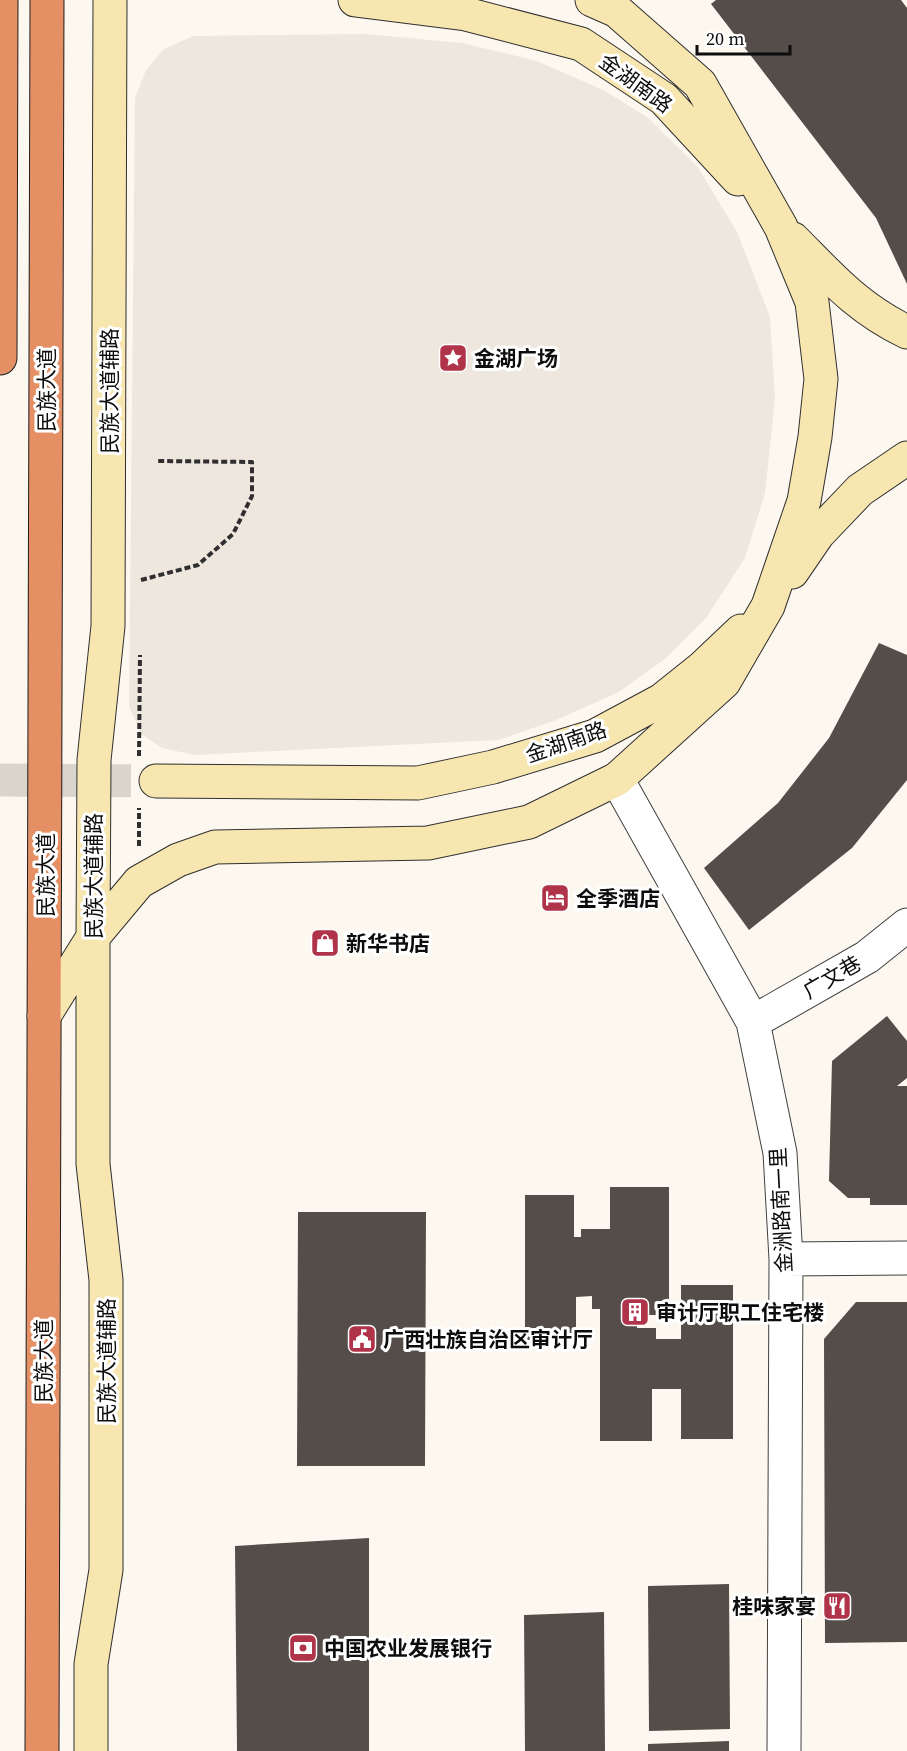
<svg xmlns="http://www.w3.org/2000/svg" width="907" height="1751" font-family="'Source Serif 4','Noto Sans SC',serif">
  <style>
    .plaza { fill: #ede7de }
    .building { fill: #544d4a }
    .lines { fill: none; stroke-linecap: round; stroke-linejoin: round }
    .secondary-tunnel { stroke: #d9d5cd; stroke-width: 33; stroke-dasharray: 33 16; stroke-linecap: butt }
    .street-casing { stroke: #404040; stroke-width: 35 }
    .secondary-casing { stroke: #2f2f2f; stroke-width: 35 }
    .highway-casing { stroke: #1e1e1e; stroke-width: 35 }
    .path { stroke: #2f2f2f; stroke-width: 4; stroke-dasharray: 6 3; stroke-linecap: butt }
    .street { stroke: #fff; stroke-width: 33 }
    .secondary { stroke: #f7e6b0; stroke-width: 33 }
    .highway { stroke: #e58f65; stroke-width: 33 }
    .labels { text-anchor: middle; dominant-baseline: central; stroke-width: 6; stroke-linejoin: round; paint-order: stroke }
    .street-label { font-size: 21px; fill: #0d0d0d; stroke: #fff }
    .poi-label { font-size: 21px; font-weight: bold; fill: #0d0d0d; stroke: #fff; text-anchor: start }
  </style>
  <rect width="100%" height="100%" fill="#fdf8ef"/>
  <path class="plaza" d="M366 34 462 43 537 61 603 90 647 117 697 166 737 232 770 317 775 399 765 493 745 558 706 618 665 659 619 692 556 720 499 740 194 755 162 748 141 734 129 706 135 98 146 70 164 49 193 36Z"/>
  <path class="building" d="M716 0H901L907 8V284L876 218 711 4Z
    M879 643 907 655V780L852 848 749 930 704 868 778 803 829 738Z
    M887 1016 907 1041V1078L897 1086H907V1205H870V1198H848L829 1181 832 1061Z
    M610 1187H669V1315H637V1328H656V1339H681V1285H733V1439H681V1389H652V1441H600V1309H592V1296L576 1297V1339L525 1340V1195H574V1237H581V1229H610Z
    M298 1212H426L425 1466H297Z
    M856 1302H907V1642L825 1643 824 1339Z
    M369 1538V1751H237L235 1546Z
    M729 1584 730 1729 649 1731 648 1586Z
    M604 1612 605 1751H525L524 1615Z
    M729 1741V1751H648V1744Z"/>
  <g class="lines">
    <path class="secondary-tunnel" d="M0 780 156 781"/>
    <g class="street-casing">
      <path id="street" d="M617 779 753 1022 780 1153 786 1259 784 1751
        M753 1022 867 957 907 925
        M786 1259 907 1258"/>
    </g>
    <g class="secondary-casing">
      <path id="secondary" d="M355 0 466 14 581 44 664 99 738 179
        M793 239C831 277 857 308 907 332
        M792 572 818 534 860 490 907 458
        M156 781 418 783 493 767 595 736 662 700 702 668 741 631
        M44 1016 93 937 139 882 178 860 215 847 428 843 529 822 617 779 724 682 768 606 804 501 815 437 821 379 812 302 781 227 700 84 617 11 592 0
        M91 1751V1664L106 1570V1280L93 1164V937L94 760 108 626 110 0"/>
    </g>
    <g class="highway-casing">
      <path id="highway" d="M0 358 1 0
        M42 1751 47 0"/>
    </g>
    <path class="path" d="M141 580 198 565 233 534 252 496V462L156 461
      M139 756 140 655
      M139 846V808"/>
    <use href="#street" class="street"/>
    <use href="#secondary" class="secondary"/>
    <use href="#highway" class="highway"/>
  </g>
  <defs>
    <g id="sight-square" transform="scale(1.5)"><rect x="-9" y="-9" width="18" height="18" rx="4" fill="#af3349" stroke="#fff"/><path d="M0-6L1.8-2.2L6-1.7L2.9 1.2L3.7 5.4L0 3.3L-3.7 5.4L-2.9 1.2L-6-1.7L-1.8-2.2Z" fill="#fff"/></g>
    <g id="hotel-square" transform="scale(1.5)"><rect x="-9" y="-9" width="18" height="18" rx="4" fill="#af3349" stroke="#fff"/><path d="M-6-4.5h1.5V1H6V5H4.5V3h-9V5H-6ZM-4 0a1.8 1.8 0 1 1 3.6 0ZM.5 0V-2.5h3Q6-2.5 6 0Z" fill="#fff"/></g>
    <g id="shop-square" transform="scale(1.5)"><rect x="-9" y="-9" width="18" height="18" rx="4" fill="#af3349" stroke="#fff"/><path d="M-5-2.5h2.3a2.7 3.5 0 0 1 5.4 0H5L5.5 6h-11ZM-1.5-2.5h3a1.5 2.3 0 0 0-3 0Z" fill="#fff"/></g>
    <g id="building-square" transform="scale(1.5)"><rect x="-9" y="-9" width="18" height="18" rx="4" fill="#af3349" stroke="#fff"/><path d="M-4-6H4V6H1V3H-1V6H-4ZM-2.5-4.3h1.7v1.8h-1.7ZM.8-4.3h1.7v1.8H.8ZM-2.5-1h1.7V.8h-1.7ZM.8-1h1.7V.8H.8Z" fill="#fff"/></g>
    <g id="civic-square" transform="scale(1.5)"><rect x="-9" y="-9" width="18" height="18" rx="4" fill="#af3349" stroke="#fff"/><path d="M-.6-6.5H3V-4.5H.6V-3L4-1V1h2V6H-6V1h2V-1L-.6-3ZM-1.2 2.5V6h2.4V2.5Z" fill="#fff"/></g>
    <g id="restaurant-square" transform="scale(1.5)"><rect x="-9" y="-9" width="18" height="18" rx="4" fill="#af3349" stroke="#fff"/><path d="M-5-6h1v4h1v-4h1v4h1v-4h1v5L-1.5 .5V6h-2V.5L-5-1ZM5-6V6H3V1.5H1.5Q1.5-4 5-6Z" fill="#fff"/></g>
    <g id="bank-square" transform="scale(1.5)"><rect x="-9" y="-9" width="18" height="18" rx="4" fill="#af3349" stroke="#fff"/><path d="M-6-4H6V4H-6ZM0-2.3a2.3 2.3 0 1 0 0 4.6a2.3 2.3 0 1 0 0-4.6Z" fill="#fff"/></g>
  </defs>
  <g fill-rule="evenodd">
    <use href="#sight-square" x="453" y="358"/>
    <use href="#hotel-square" x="555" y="898"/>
    <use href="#shop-square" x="325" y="943"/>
    <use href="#building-square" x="635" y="1312"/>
    <use href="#civic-square" x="362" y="1339"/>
    <use href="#restaurant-square" x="837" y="1606"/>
    <use href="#bank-square" x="303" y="1648"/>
  </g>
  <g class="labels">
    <g class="street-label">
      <text transform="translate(636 83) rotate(36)">金湖南路</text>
      <text transform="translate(46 390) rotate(-90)">民族大道</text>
      <text transform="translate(109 391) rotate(-90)">民族大道辅路</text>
      <text transform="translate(566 742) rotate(-19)">金湖南路</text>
      <text transform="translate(45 875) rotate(-90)">民族大道</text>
      <text transform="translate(93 876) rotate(-90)">民族大道辅路</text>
      <text transform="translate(832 977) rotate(-30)">广文巷</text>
      <text transform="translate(781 1210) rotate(-93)">金洲路南一里</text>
      <text transform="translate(43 1361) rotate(-90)">民族大道</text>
      <text transform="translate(106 1361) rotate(-90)">民族大道辅路</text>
    </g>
    <g class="poi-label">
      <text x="474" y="358">金湖广场</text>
      <text x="576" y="898">全季酒店</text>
      <text x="346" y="943">新华书店</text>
      <text x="656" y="1312">审计厅职工住宅楼</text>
      <text x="383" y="1339">广西壮族自治区审计厅</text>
      <text x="816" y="1606" text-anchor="end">桂味家宴</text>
      <text x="324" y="1648">中国农业发展银行</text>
    </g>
  </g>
  <path d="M697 45v9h93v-9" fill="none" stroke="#0d0d0d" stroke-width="3"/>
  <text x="706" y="45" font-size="18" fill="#0d0d0d" stroke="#ffffff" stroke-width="4.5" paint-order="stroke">20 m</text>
</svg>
